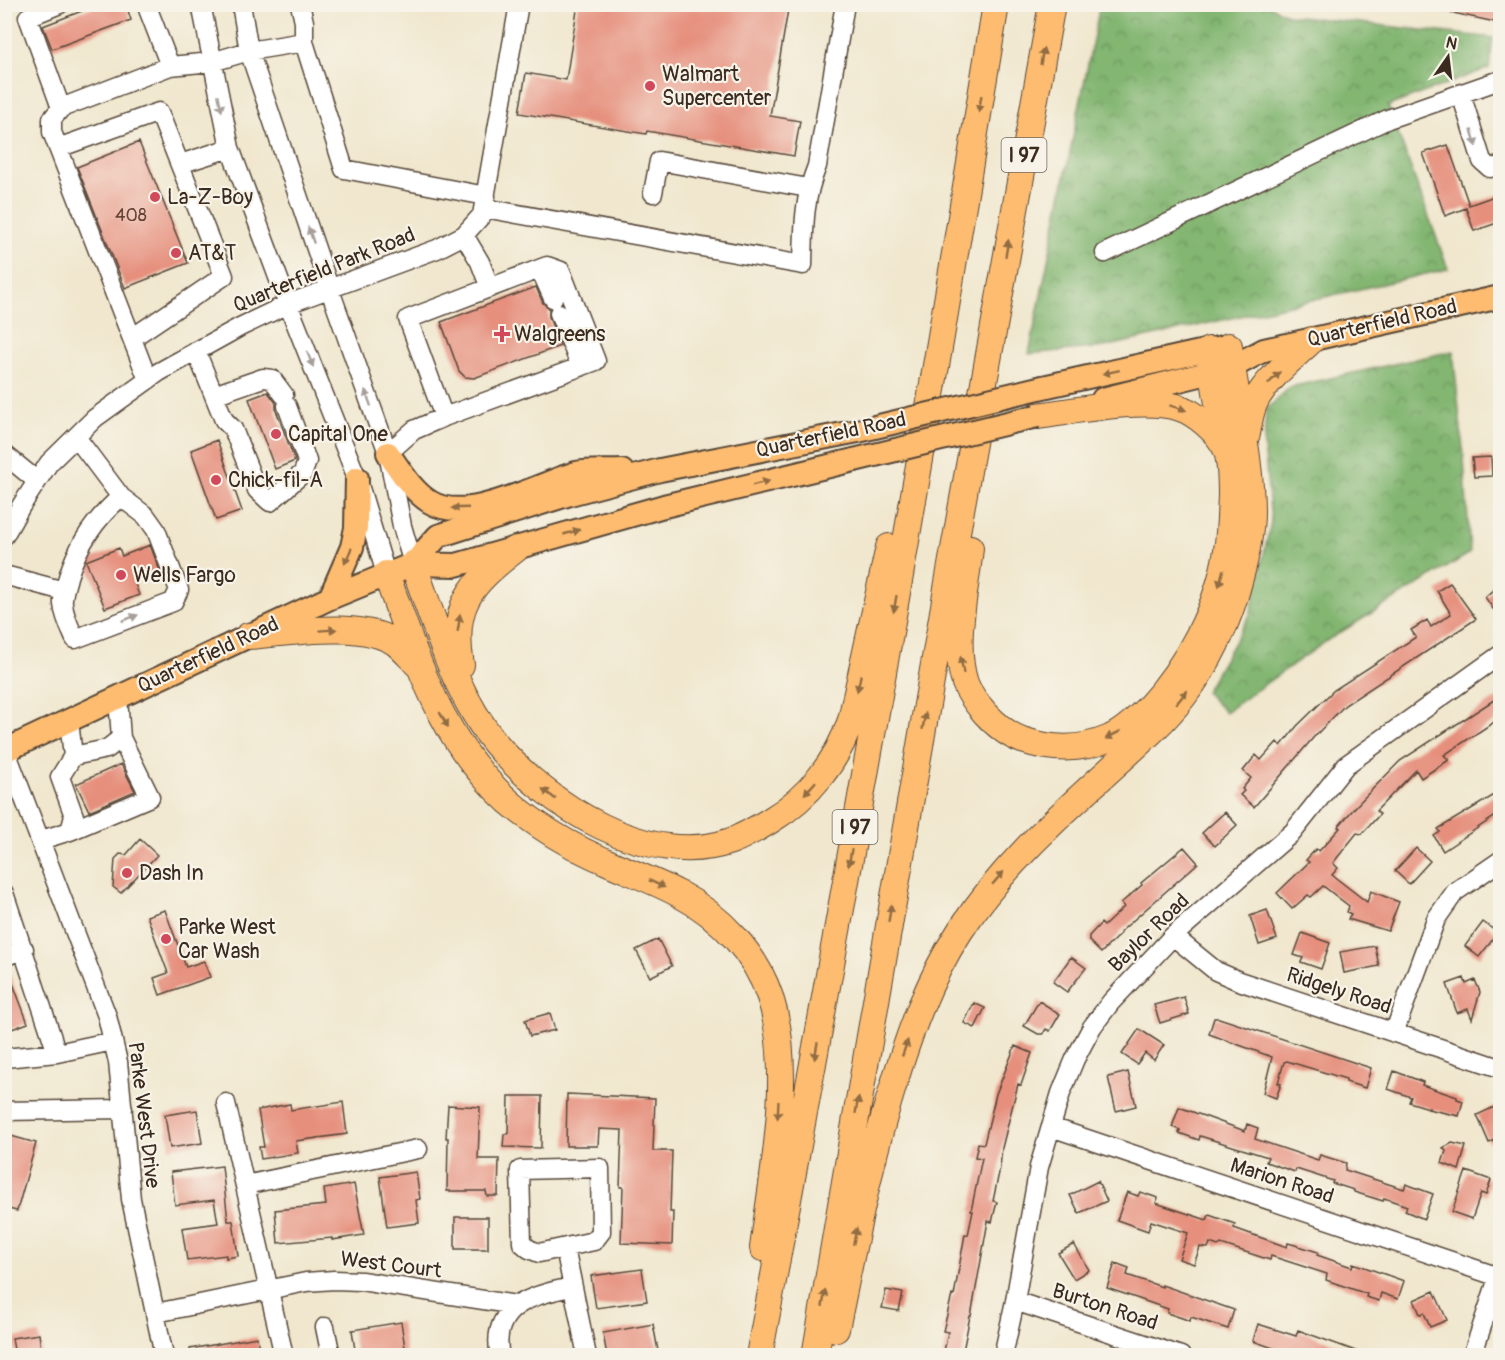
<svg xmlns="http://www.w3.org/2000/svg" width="1505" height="1360" font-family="Pangolin,sans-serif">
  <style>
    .forest { fill: url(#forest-crowns); stroke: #5e7048; stroke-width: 1.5 }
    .building { fill: #e68f7d }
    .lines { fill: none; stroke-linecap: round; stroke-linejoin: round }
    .minor-casing { stroke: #564638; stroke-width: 21 }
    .major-casing { stroke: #564638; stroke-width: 26 }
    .highway-casing { stroke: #564638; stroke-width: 28 }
    .minor { stroke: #fff; stroke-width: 18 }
    .major { stroke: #fdbc70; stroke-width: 22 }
    .highway { stroke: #fdbc70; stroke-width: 26 }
    .major-bridge-casing { stroke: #564638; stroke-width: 26; stroke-linecap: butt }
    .major-bridge { stroke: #fdbc70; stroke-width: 22 }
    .oneway { fill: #926c43 }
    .oneway2 { fill: #a79f9a }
    .poi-dot { fill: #d1495b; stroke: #f7f3e8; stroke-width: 2 }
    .labels { text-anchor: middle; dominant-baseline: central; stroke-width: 4.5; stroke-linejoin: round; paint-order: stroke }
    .number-label { font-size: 18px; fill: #664336 }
    .shield { fill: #f7f3e8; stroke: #73665b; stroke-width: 1.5 }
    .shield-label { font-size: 20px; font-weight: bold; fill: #3b2a1e }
    .poi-label { font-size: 21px; fill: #3b2a1e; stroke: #f7f3e8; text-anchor: start }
    .street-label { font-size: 21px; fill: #3b2a1e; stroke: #f7f3e8 }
  </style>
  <defs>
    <pattern id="forest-crowns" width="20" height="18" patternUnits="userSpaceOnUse" patternTransform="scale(1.5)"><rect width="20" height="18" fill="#82b671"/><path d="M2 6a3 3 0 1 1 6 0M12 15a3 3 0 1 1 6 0" fill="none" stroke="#6c945c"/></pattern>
  </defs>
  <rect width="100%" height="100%" fill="#f7f3e8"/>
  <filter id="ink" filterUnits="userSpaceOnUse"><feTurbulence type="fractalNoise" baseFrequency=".0167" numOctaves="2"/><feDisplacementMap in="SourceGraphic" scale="12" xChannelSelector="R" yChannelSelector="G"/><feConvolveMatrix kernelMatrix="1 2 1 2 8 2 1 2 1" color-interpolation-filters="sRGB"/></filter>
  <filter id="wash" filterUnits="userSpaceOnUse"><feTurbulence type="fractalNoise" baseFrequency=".008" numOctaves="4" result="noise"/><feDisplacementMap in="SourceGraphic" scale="24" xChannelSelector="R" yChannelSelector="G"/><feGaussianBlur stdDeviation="1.35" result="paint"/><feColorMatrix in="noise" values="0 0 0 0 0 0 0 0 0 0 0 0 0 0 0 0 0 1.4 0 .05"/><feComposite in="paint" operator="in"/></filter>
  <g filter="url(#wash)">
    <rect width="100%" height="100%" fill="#f0e7ce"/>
    <path class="forest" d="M1100 5H1268L1288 15 1493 38 1489 68 1388 106 1448 269 1104 347 1029 354Z
      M1453 351 1464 459 1470 553 1331 638 1225 712 1205 692 1250 615 1271 522 1264 445 1266 410 1290 387Z"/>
    <g id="blocks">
      <path class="building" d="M100 4H126L131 20 52 49 43 26Z
        M578 4H789L770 116 800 121 794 156 647 131 646 134 519 113 526 73 566 80Z
        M1439 4H1500V23L1439 10Z
        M139 142 188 263 125 288 77 167Z
        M1448 145 1469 205 1500 194V222L1474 231 1466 208 1445 216 1423 153Z
        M536 287 543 303 549 308V317L560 346 474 378 465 377 459 371 441 322Z
        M268 392 276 403V410L295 461 275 469 249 399Z
        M217 440 242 511 216 520 191 450Z
        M1491 457 1492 476 1474 477 1472 458Z
        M150 545 160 571 134 581 139 595 105 608 86 561 119 548 122 556Z
        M1450 583 1476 619 1345 705 1313 738 1254 807 1240 795 1244 791 1242 789 1251 778 1243 771 1256 755 1261 760 1277 742 1281 746 1297 726 1334 690 1416 637 1411 630 1427 620 1431 627 1451 614 1437 591Z
        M1500 584V603L1493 609 1485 597Z
        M1500 696V718L1444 755 1449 760 1421 778 1416 770 1376 811 1380 814 1362 834 1357 833 1333 863 1338 868 1332 875 1367 902 1371 891 1399 902 1388 931 1348 919 1351 914 1347 912 1349 906 1323 886 1311 897 1308 895 1292 909 1277 893 1309 862 1306 860 1316 849 1319 851 1340 828 1338 827 1357 805 1400 761Z
        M121 764 135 791 89 811 76 784Z
        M1496 794 1500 801V813L1443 851 1434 836 1440 832 1438 829Z
        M1225 812 1237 825 1215 846 1202 833Z
        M140 839 157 855 121 893 113 887 115 859 120 854 126 855Z
        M1184 847 1198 863 1120 932 1121 933 1101 953 1089 941V936L1101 923 1104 926 1124 907 1121 903 1142 885 1141 883Z
        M1416 848 1430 861 1409 884 1395 871Z
        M165 910 186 967 204 961 210 977 160 995 154 978 168 973 147 916Z
        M1267 910 1277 939 1259 945 1250 916Z
        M1483 922 1498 933 1479 957 1465 946Z
        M1302 933 1330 943 1321 969 1301 962 1303 958 1294 955Z
        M658 939 672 966 650 977 636 950Z
        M1375 946 1379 966 1344 973 1340 952Z
        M1071 957 1086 968 1067 992 1053 982Z
        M4 968H7L28 1023 4 1032Z
        M1464 978 1466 984 1475 980 1480 992 1472 1019 1468 1009 1457 1013 1447 984Z
        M1184 997 1189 1014 1160 1023 1154 1005Z
        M1039 1001 1060 1014 1050 1031 1046 1029 1043 1034H1038L1024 1026Z
        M974 1003 985 1008 975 1028 964 1023Z
        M550 1013 555 1030 530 1036 525 1020Z
        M1214 1018H1219L1371 1068 1365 1088 1346 1082V1079L1287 1061 1284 1062 1278 1083 1281 1084 1276 1098 1263 1093 1272 1057 1209 1034Z
        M1139 1029 1164 1045 1154 1060 1145 1053 1137 1064 1122 1054Z
        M1015 1046 1032 1053 1021 1085 1018 1084 1002 1148 1000 1168 993 1201 997 1202 992 1222 988 1221 971 1316H970L962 1356H943L948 1332 943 1331 952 1295 954 1296 965 1234 968 1235 973 1211H971L982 1158 975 1157 978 1143 984 1144 996 1094Z
        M1394 1071 1423 1082 1422 1085 1457 1097V1099L1463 1101 1459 1116 1428 1109 1429 1108 1409 1102 1411 1097 1388 1089Z
        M1128 1072 1136 1106 1116 1111 1108 1077Z
        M567 1094 655 1098 653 1151H672L670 1212H673L672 1245 621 1243 623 1187H620L622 1130 599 1129 598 1146H566Z
        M509 1096H542L541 1148 503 1147 504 1134H508Z
        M343 1102 347 1134 296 1141 298 1153 261 1159 259 1147H264L258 1110 290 1104 291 1110Z
        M448 1105 480 1107 478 1159H499L498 1196H487L486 1191H447L448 1138H446Z
        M1179 1107 1245 1131 1247 1124 1258 1128 1255 1139 1318 1160 1320 1155 1346 1163 1345 1170 1404 1189 1406 1184 1433 1194 1424 1219 1405 1211 1407 1206 1384 1198 1383 1201 1354 1192V1190L1332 1183 1333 1181 1321 1177 1296 1169 1295 1172 1266 1162 1268 1157 1200 1136 1199 1140 1179 1133 1180 1130 1172 1127Z
        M1494 1107 1497 1116 1500 1114V1138L1489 1143 1477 1115Z
        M197 1110 202 1143 170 1148 165 1115Z
        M4 1134 36 1143 17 1211 4 1208Z
        M1452 1143 1466 1146 1459 1170 1442 1163 1446 1151 1443 1148Z
        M222 1166 228 1221H233L238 1256 226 1258V1255L187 1260 182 1228 218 1223 214 1200 175 1205 171 1172Z
        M1466 1171 1491 1180 1486 1195 1481 1193 1472 1219 1452 1212Z
        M416 1172 420 1199 416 1200 419 1223 387 1227 380 1177Z
        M1098 1181 1107 1201 1079 1213 1070 1195Z
        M354 1184 364 1235 332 1240V1238L278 1243 275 1210 326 1205 324 1189Z
        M1127 1192 1138 1196 1140 1192 1158 1198 1156 1203 1207 1220 1209 1215 1235 1224 1234 1228 1287 1247 1288 1243 1302 1247 1318 1252 1317 1255 1340 1263 1352 1267 1353 1263 1404 1281 1398 1299 1381 1293 1379 1301 1366 1297 1367 1294 1326 1280 1327 1274 1271 1256 1270 1260 1221 1244 1218 1246 1210 1243 1208 1248 1200 1247 1194 1264 1179 1259 1188 1233 1151 1221 1148 1231 1117 1220Z
        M455 1217H488V1249H455Z
        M1074 1244 1089 1270 1074 1279 1058 1253Z
        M1115 1263 1129 1268 1127 1275 1162 1287V1285L1234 1310 1228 1329 1191 1317 1190 1321 1182 1318 1167 1313 1168 1309 1107 1288Z
        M642 1269 647 1301 596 1308 591 1276Z
        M886 1290 903 1293 899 1311 882 1308Z
        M1434 1291 1447 1320 1430 1327 1424 1313 1420 1314 1414 1300Z
        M401 1322 406 1354 356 1356 352 1330Z
        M653 1324 659 1356H607L603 1333Z
        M1258 1324 1296 1336 1298 1330 1364 1354V1356H1301L1276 1349 1253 1341Z
        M39 1334 42 1356H15L12 1338Z
        M257 1337 260 1356H190V1349Z"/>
    </g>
  </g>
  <g filter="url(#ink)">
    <use href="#blocks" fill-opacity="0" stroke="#564638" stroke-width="1.5"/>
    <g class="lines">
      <g class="minor-casing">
        <path id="minor" d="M60 4 28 17 61 108 170 66 212 62 249 51 304 42
          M146 4 170 66
          M201 4 230 148 288 304 357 478 386 574
          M241 4 249 51 330 290 388 453 402 526 413 564
          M300 4 304 22V42L344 169 486 196
          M1461 94 1482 161 1490 168 1500 166
          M61 108 52 119V132L148 380
          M58 148 159 112 224 276 132 338
          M180 164 230 148
          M653 193 659 161 808 188
          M484 208 803 265C804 229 803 201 817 166L845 4
          M464 235 480 262 490 288
          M1105 253 1388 119 1494 82 1500 81
          M547 266 561 271 596 361 444 417 408 319Z
          M540 269 553 298
          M559 313 581 367
          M196 351 224 420 233 429 257 490 270 502 303 473 307 461 287 406
          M214 395 263 378 272 379 284 395
          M76 437 121 497 146 516 156 530 179 590 173 602 75 639C70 628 64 616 63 604 62 595 66 586 68 577 78 544 95 519 121 497
          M388 453 414 430 444 417
          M4 454 37 481
          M4 536 21 506 49 463 95 418 159 372 240 327 288 304 437 249 464 235 482 215 519 4
          M4 575 64 591
          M4 746 107 1016 118 1062 131 1199 164 1356
          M73 756 107 749 121 738 118 698
          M70 831 150 797 121 738
          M41 840 70 831 74 816 60 777 73 756 69 721
          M4 893 57 1053
          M1173 936 1216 971 1239 981 1500 1068
          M4 957 24 949
          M1394 1033 1436 919 1455 892 1500 861
          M4 1058 57 1053 113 1041
          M226 1103 284 1356
          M4 1111 123 1109
          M1051 1127 1499 1277
          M600 1168 601 1232 594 1241 539 1253 529 1249 522 1243 520 1170Z
          M245 1185 418 1149
          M565 1248 587 1356
          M1015 1301 1181 1356
          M156 1313 306 1282 334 1280 361 1281 516 1305
          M325 1327 331 1356
          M500 1356C489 1306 534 1294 572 1287
          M1003 1356 1015 1301 1039 1167 1061 1093 1075 1059 1092 1027 1111 1002 1173 936 1293 832 1346 765 1500 655
          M1472 1356 1500 1272"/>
      </g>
      <g class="major-casing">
        <path id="major" d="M1043 387 1227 346
          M1103 399 1232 367 1264 350 1500 297
          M388 453C400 470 412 491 430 502 467 525 537 484 576 473 590 470 608 472 622 471
          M413 564 438 536 570 494 660 470 858 431
          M330 598 352 547 356 528 357 478
          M4 751 330 598 413 564 456 565 664 506 854 460"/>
      </g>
      <g class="highway-casing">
        <path id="highway" d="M1209 350 1225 445
          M1247 434C1249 423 1250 412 1255 402 1264 382 1295 356 1312 340
          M970 548C966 589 952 644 965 683 969 694 978 705 985 713 995 724 1008 735 1022 740 1052 750 1080 751 1110 738 1125 731 1138 718 1149 707 1187 666 1219 606 1227 550 1230 533 1230 514 1231 496 1231 481 1231 465 1227 451 1220 433 1195 412 1177 407 1140 397 1076 411 1037 416
          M413 564C436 625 454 693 496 744 547 805 648 870 731 841 745 836 758 828 771 820 809 797 837 762 851 720L889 547
          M386 574C418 660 438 738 509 802 538 827 570 846 605 861 629 872 655 881 679 894 720 916 755 952 770 997 794 1070 773 1173 763 1248
          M248 636C288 633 364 619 397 644 404 650 411 658 417 664
          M461 665C450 605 471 584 516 549
          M836 1329C853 1248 868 1168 892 1090 909 1034 928 980 960 931 999 871 1050 824 1103 776 1130 751 1160 727 1183 697 1210 662 1229 621 1240 578 1246 556 1251 534 1251 512 1251 456 1236 401 1229 346
          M759 1356C843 906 923 456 996 4
          M815 1356C890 905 970 454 1052 4"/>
      </g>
      <use href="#minor" class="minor"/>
      <use href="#major" class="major"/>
      <use href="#highway" class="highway"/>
      <g class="major-bridge-casing">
        <path id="major-bridge" d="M858 431 1043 387
          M854 460 1037 416"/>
      </g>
      <use href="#major-bridge" class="major-bridge"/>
    </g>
    <defs><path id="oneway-solid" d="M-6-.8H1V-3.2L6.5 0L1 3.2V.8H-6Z" transform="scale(1.5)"/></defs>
    <g class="oneway">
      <use href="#oneway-solid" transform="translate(1042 56) rotate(-80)"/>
      <use href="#oneway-solid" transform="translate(980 104) rotate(99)"/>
      <use href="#oneway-solid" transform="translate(1007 248) rotate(-80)"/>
      <use href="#oneway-solid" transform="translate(1111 372) rotate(168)"/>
      <use href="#oneway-solid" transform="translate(1274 378) rotate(-45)"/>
      <use href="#oneway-solid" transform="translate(1178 408) rotate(17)"/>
      <use href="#oneway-solid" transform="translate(761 483) rotate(-14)"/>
      <use href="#oneway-solid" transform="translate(460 508) rotate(178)"/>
      <use href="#oneway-solid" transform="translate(572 532) rotate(-16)"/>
      <use href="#oneway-solid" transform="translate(348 556) rotate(114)"/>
      <use href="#oneway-solid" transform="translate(1221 578) rotate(105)"/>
      <use href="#oneway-solid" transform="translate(895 604) rotate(100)"/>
      <use href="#oneway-solid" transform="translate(459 623) rotate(-81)"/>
      <use href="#oneway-solid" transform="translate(328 630) rotate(-4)"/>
      <use href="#oneway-solid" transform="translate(962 665) rotate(-100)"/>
      <use href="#oneway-solid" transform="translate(859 683) rotate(102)"/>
      <use href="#oneway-solid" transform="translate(1182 697) rotate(-51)"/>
      <use href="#oneway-solid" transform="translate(444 720) rotate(60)"/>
      <use href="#oneway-solid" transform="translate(924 721) rotate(-80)"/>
      <use href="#oneway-solid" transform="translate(1113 735) rotate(153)"/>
      <use href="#oneway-solid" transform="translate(810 788) rotate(132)"/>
      <use href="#oneway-solid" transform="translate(549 794) rotate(-142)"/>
      <use href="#oneway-solid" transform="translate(850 858) rotate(100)"/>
      <use href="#oneway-solid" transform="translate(998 878) rotate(-49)"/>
      <use href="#oneway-solid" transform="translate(657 884) rotate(25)"/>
      <use href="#oneway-solid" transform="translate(890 913) rotate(-80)"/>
      <use href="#oneway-solid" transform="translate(905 1048) rotate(-71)"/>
      <use href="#oneway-solid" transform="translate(816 1051) rotate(100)"/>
      <use href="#oneway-solid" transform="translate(857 1105) rotate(-80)"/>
      <use href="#oneway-solid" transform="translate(778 1110) rotate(93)"/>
      <use href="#oneway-solid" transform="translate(855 1236) rotate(-78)"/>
      <use href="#oneway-solid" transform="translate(824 1298) rotate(-80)"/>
    </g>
    <g class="oneway2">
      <use href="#oneway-solid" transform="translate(220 103) rotate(78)"/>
      <use href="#oneway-solid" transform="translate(1474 138) rotate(73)"/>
      <use href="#oneway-solid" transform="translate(311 235) rotate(-109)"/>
      <use href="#oneway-solid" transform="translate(310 359) rotate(68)"/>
      <use href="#oneway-solid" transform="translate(368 398) rotate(-110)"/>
      <use href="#oneway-solid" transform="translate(130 618) rotate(-21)"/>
    </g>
  </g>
  <g class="poi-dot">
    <circle cx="650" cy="86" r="6"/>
    <circle cx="155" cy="197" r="6"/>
    <circle cx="176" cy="253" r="6"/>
    <path d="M499 325h6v6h6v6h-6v6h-6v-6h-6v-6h6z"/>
    <circle cx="276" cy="434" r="6"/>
    <circle cx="216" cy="480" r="6"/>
    <circle cx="121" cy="575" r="6"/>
    <circle cx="127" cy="873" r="6"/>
    <circle cx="166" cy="939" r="6"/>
  </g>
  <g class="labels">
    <g class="number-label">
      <text x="131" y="215">408</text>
    </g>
    <g class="shield">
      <rect x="1001.5" y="138" width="45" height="34" rx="4.5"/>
      <rect x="832.5" y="810" width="45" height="34" rx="4.5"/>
    </g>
    <g class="shield-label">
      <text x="1024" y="155">I 97</text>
      <text x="855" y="827">I 97</text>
    </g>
    <g class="poi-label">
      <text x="662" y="74">Walmart<tspan x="662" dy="24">Supercenter</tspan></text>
      <text x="167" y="197">La-Z-Boy</text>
      <text x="188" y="253">AT&amp;T</text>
      <text x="514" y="334">Walgreens</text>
      <text x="288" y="434">Capital One</text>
      <text x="228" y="480">Chick-fil-A</text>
      <text x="133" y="575">Wells Fargo</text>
      <text x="139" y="873">Dash In</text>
      <text x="178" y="927">Parke West<tspan x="178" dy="24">Car Wash</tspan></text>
    </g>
    <g class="street-label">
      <text transform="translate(324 270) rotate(-22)">Quarterfield Park Road</text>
      <text transform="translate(1382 323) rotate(-13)">Quarterfield Road</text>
      <text transform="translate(831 435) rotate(-12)">Quarterfield Road</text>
      <text transform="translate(208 655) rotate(-25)">Quarterfield Road</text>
      <text transform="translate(1149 933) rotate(-44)">Baylor Road</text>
      <text transform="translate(1339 991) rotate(18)">Ridgely Road</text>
      <text transform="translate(144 1115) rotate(83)">Parke West Drive</text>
      <text transform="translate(1282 1181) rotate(18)">Marion Road</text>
      <text transform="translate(391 1265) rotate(7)">West Court</text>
      <text transform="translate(1105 1307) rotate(18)">Burton Road</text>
    </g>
  </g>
  <rect width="1505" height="1360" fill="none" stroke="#f7f3e8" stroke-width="24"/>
  <g transform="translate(1448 57) rotate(14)" stroke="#f7f3e8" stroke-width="4.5" paint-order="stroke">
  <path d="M0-4.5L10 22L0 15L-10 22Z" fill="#3b2a1e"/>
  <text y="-9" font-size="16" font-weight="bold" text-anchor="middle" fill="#3b2a1e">N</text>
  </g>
</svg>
